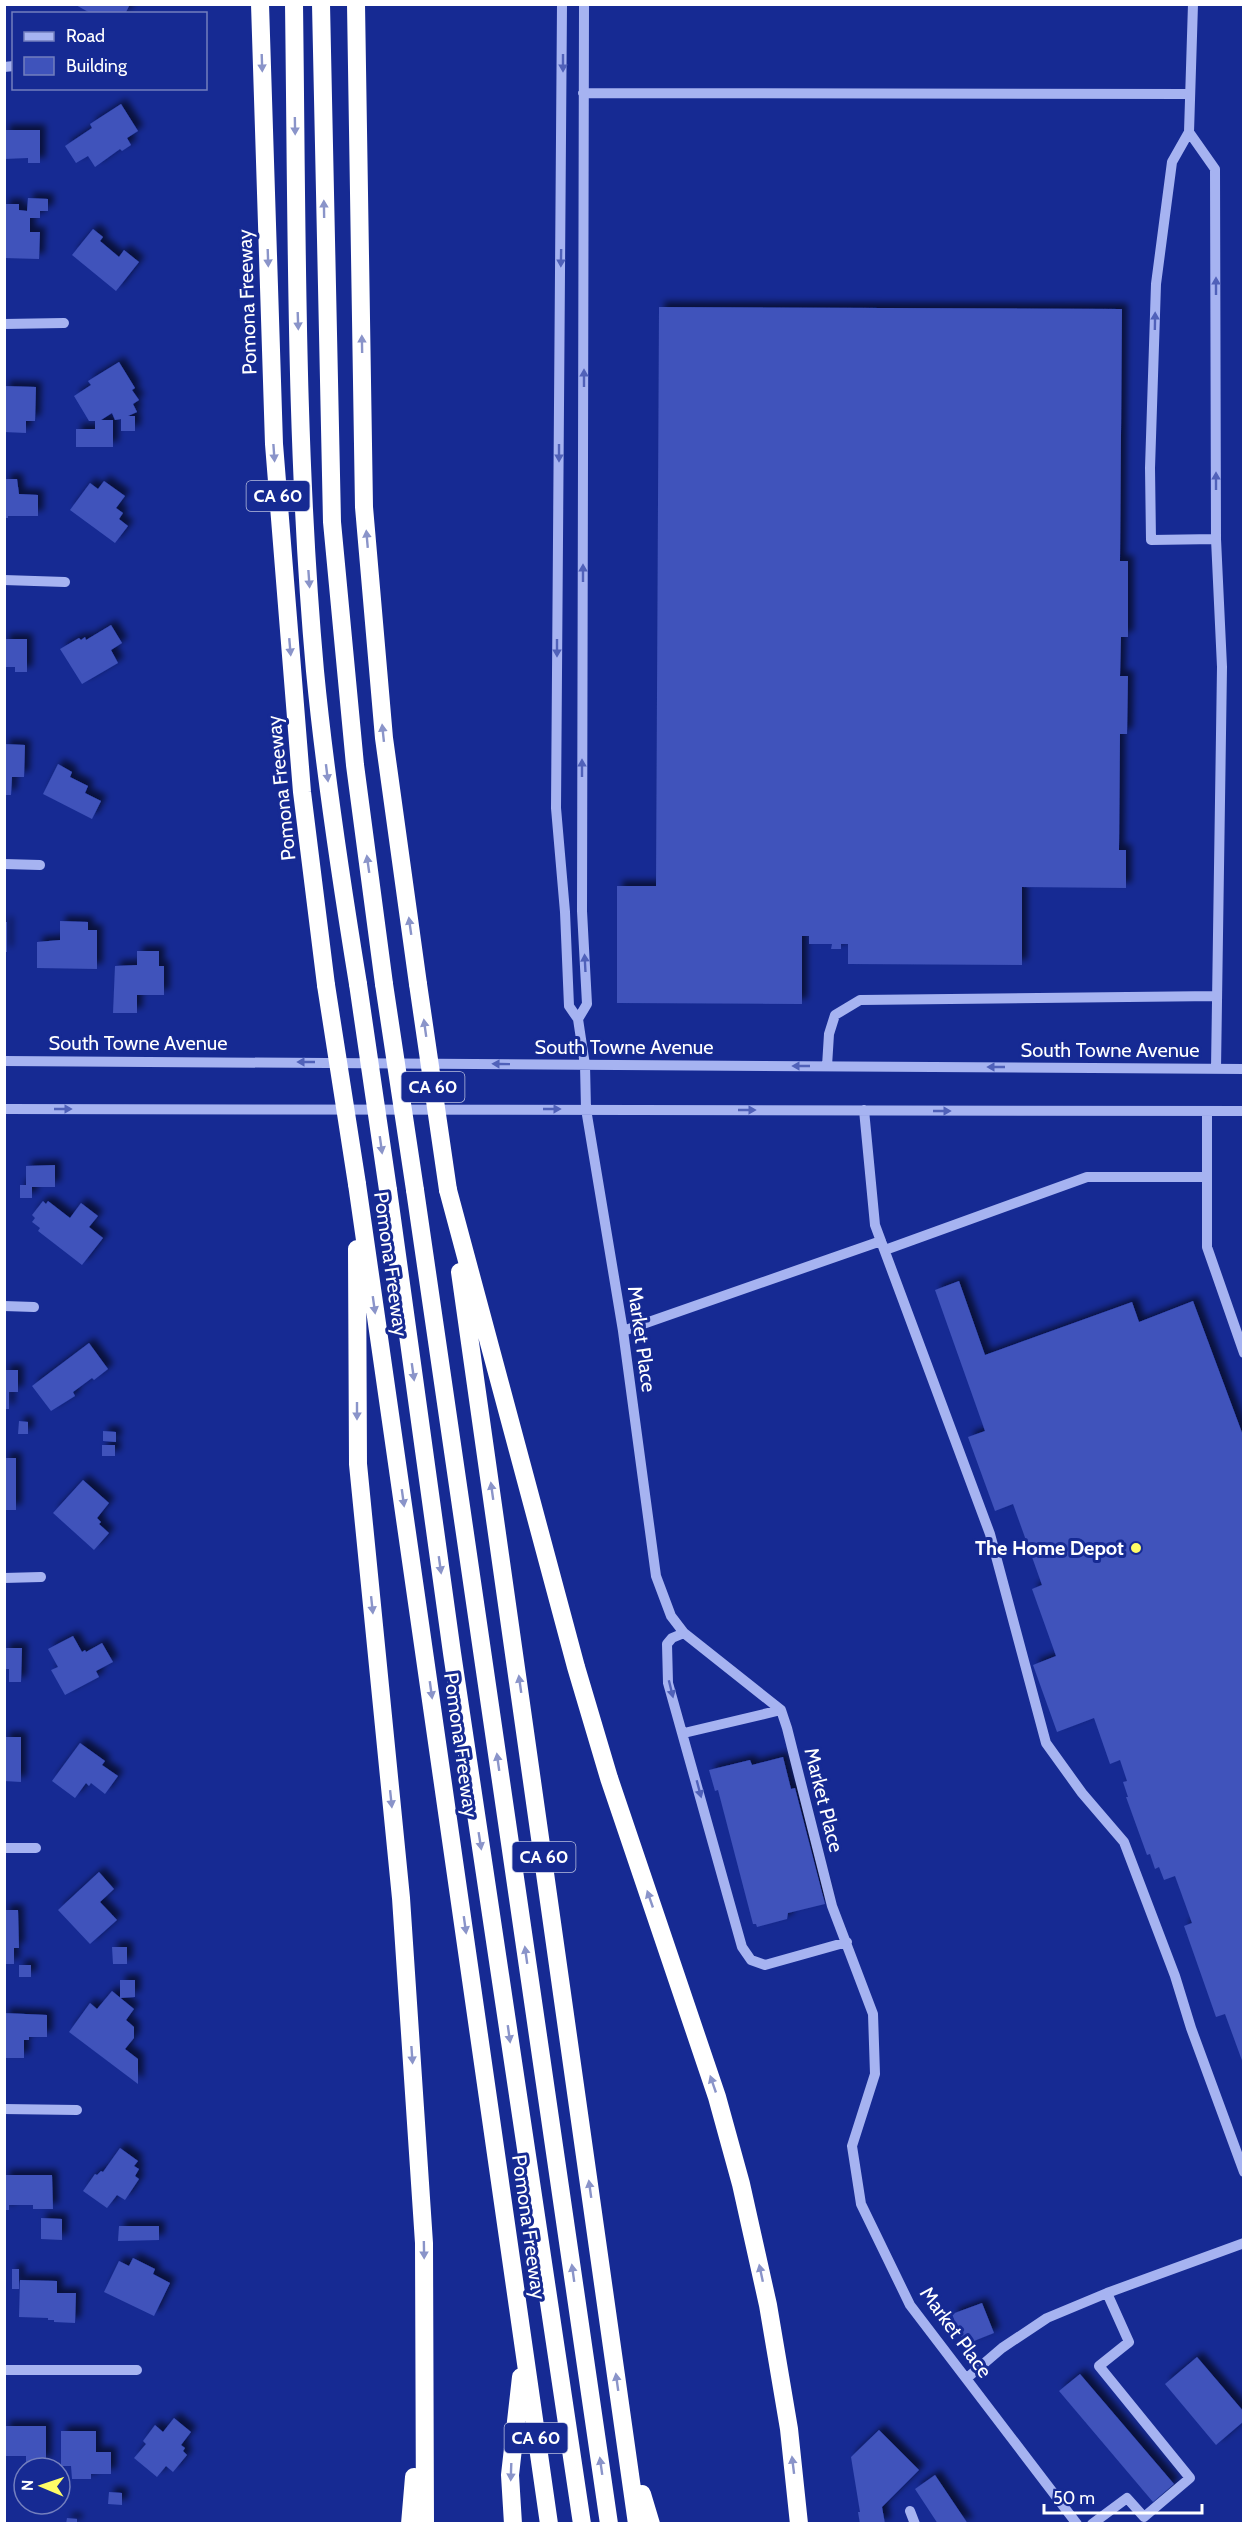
<svg xmlns="http://www.w3.org/2000/svg" width="1248" height="2528" font-family="Cabin,sans-serif">
  <style>
    .building { fill: #3f53bb; filter: url(#shadow) }
    .lines { fill: none; stroke-linecap: round; stroke-linejoin: round }
    .minor { stroke: #a6b3f1; stroke-width: 10 }
    .highway { stroke: #fff; stroke-width: 18 }
    .highway-bridge { stroke: #fff; stroke-width: 18 }
    .oneway { fill: #8a94c9 }
    .oneway2 { fill: #5061b9 }
    .poi-dot { fill: #fffd66; stroke: #162a93; stroke-width: 2 }
    .labels { text-anchor: middle; dominant-baseline: central; stroke-width: 6; stroke-linejoin: round; paint-order: stroke }
    .shield { fill: #162a93; stroke: #b9bfdf; stroke-width: 1.5 }
    .shield-label { font-size: 18px; font-weight: bold; fill: #fff }
    .street-label { font-size: 20px; fill: #fff; stroke: #162a93 }
    .poi-label { font-size: 20px; font-weight: bold; fill: #fff; stroke: #162a93; text-anchor: end }
  </style>
  <defs>
    <filter id="shadow"><feDropShadow dx="5.5" dy="-5.5" stdDeviation="3" flood-color="#0009"/></filter>
  </defs>
  <rect width="100%" height="100%" fill="#162a93"/>
  <path class="building" d="M74 4H130L125 14H92Z
    M121 104 138 131 127 138 131 145 122 151 120 149 95 167 88 156 76 163 65 146 92 128 90 124Z
    M4 130H40V163H28V158L4 159Z
    M28 198 48 199V211H40V218H30V232H40L39 259 4 258V204H19V210L27 211Z
    M93 229 103 237 100 241 119 257 124 250 139 262 116 291 72 255Z
    M659 307 1122 309 1120 561H1128V637H1121L1120 676H1128L1127 734H1120L1119 850H1126V888L1022 887V965L848 964V944H841V949H831L832 944H809V936H802V1004L617 1003V886H656Z
    M119 362 135 388 132 390 139 400 133 404 137 412 128 416H135V431H121V419L115 420 112 413 101 420H113V447H76V429H95V421H89L74 396 91 385 88 381Z
    M4 386 36 387 35 421H26V433L4 432Z
    M5 479H17L19 494 38 495V516H8V518H5Z
    M104 481 125 496 116 508 123 513 119 519 128 526 115 543 70 510 90 483 98 489Z
    M111 625 122 643 111 650 118 663 82 684 60 649 79 638 81 640 85 637 86 640Z
    M4 639H27V672H15V667H4Z
    M4 744 25 745 24 777H12L11 795H4Z
    M58 764 72 772 70 777 88 786 85 793 101 801 92 819 43 794Z
    M60 921 88 922V930H97V969L37 968V942L60 940Z
    M4 922H7V952H4Z
    M137 951H159V966H164V995H137V1013H113L115 966 137 965Z
    M55 1165V1187H32V1198H20V1185H26V1166Z
    M43 1201 46 1204 48 1201 70 1218 81 1203 98 1216 89 1227 103 1238 82 1265 38 1231 40 1228 32 1222 35 1218 32 1215Z
    M959 1281 985 1355 1132 1302 1139 1322 1193 1301 1244 1438V2066L1225 2014 1216 2017 1184 1926 1192 1923 1175 1876 1164 1880 1159 1867 1155 1869 1150 1854 1147 1855 1126 1797H1128L1123 1782 1127 1781 1120 1760 1110 1764 1094 1718 1057 1732 1033 1665 1056 1656 1032 1589 1042 1585 1013 1504 995 1511 968 1437 985 1431 935 1290Z
    M89 1343 108 1369 94 1380 92 1378 73 1392 75 1396 51 1411 32 1386Z
    M4 1370H18V1392H9V1409H4Z
    M19 1421 28 1422V1434H18Z
    M103 1431 116 1432V1442L103 1441Z
    M102 1445H115V1456H102Z
    M4 1458H16V1510H4Z
    M83 1480 109 1503 97 1518 101 1522 99 1524 109 1533 94 1550 53 1513Z
    M73 1636 82 1652 85 1650 86 1652 102 1643 113 1662 96 1671 99 1677 65 1695 51 1670 58 1667 48 1649Z
    M4 1648H22L21 1682H9V1669H4Z
    M4 1737H21V1782L4 1781Z
    M80 1743 105 1761 102 1765 118 1776 105 1794 91 1783 89 1786 86 1783 75 1798 52 1781Z
    M783 1757 791 1789 795 1788 825 1904 788 1913 787 1919 757 1927 756 1924H753L718 1790 715 1791 709 1770 750 1760 752 1765Z
    M99 1872 114 1889 100 1902 117 1920 90 1944 58 1910Z
    M4 1910H18L19 1948H14V1964H4Z
    M112 1947H127V1964H113Z
    M19 1965H31V1977H19Z
    M120 1980H135V1997L120 1998Z
    M112 1991 134 2009 126 2020 134 2027V2038L125 2049 138 2059V2084L69 2032 90 2003 97 2009Z
    M4 2013 47 2015V2037H29V2040H24V2058H4Z
    M120 2148 138 2161 134 2166 139 2169 135 2176 139 2179 125 2200 117 2195 107 2208 83 2191 95 2174 97 2175 101 2171 103 2172Z
    M4 2175H52L53 2209H33V2205H9V2210H4Z
    M41 2218 62 2219V2240L41 2239Z
    M119 2226H159V2240L118 2241Z
    M133 2258 155 2269 153 2274 170 2283 154 2316 104 2292 119 2261 129 2266Z
    M12 2269H19V2289H12Z
    M20 2280 57 2281V2293H76L75 2323 54 2322V2320H48V2318L19 2317Z
    M982 2303 994 2333 964 2345 952 2314Z
    M1197 2357 1244 2412V2421L1216 2445 1165 2384Z
    M1080 2374 1174 2484 1153 2502 1059 2391Z
    M174 2418 191 2432 181 2445 185 2448 183 2451 187 2455 173 2472 166 2466 157 2477 134 2458 146 2444 143 2441 155 2425 163 2432Z
    M4 2426H46V2462H26V2456H4Z
    M879 2430 919 2470 882 2507 885 2524H860L858 2512H860L851 2457Z
    M61 2431H96V2452H111V2474H91V2479H72L71 2466H61Z
    M935 2475 968 2524H938L915 2489Z
    M109 2492 122 2493V2505L108 2504Z
    M67 2518 77 2519V2524H66Z"/>
  <g class="lines">
    <path class="minor" d="M562 4 556 808 565 912 569 1006 578 1019 581 1039 585 1065 586 1109 623 1331 656 1576 671 1616 684 1633 781 1710 787 1728 832 1906 873 2014 875 2074 852 2146 861 2204 910 2305 1077 2524
      M1193 4 1189 132 1172 162 1156 284 1150 468 1151 540 1216 539 1222 667 1216 1069
      M4 67 14 66
      M583 93 1189 94
      M1189 132 1215 169 1216 539
      M4 324 64 323
      M4 580 65 582
      M4 864 40 865
      M578 1019 587 1004 582 911 584 4
      M4 1061 1244 1069
      M827 1066 829 1034 835 1015 860 1000 1217 996
      M4 1109 1244 1111
      M864 1110 875 1225 990 1534 1046 1743 1082 1793 1124 1842 1175 1976 1191 2028 1244 2172
      M1207 1111V1247L1244 1353
      M885 1250 1087 1177H1207
      M4 1306 34 1307
      M623 1331 881 1241
      M4 1578 41 1577
      M684 1633 672 1638 667 1644 668 1683 742 1947 751 1960 765 1965 847 1942
      M684 1733 781 1710
      M4 1848H36
      M4 2109 77 2110
      M4 2370H137
      M967 2378 1002 2348 1047 2318 1107 2293 1244 2243
      M910 2511 915 2524
      M1092 2524 1127 2498 1144 2517 1190 2478 1099 2366 1129 2342 1107 2293"/>
    <path class="highway" d="M260 4 274 444 302 792 326 985
      M294 4C297 226 295 449 315 671 325 775 341 880 358 984
      M321 4 332 522 355 765 384 984
      M356 4 364 507 384 738 418 984
      M357 1184 549 2524
      M388 1190 452 1653 582 2524
      M415 1190 609 2524
      M448 1190 576 1667 609 1778 717 2097 741 2184 768 2305 789 2429 799 2524
      M357 1249 358 1464 401 1898 424 2243 425 2524
      M460 1272 637 2524
      M642 2494 651 2524
      M410 2524 414 2477
      M513 2524 510 2475 521 2377"/>
    <path class="highway-bridge" d="M358 984 388 1190
      M384 984 415 1190
      M418 984 448 1190
      M326 985 357 1184"/>
  </g>
  <defs><path id="oneway-solid" d="M-6-.8H1V-3.2L6.5 0L1 3.2V.8H-6Z" transform="scale(1.5)"/></defs>
  <g class="oneway">
    <use href="#oneway-solid" transform="translate(262 63) rotate(88)"/>
    <use href="#oneway-solid" transform="translate(295 126) rotate(89)"/>
    <use href="#oneway-solid" transform="translate(324 209) rotate(-91)"/>
    <use href="#oneway-solid" transform="translate(268 258) rotate(88)"/>
    <use href="#oneway-solid" transform="translate(298 321) rotate(88)"/>
    <use href="#oneway-solid" transform="translate(362 344) rotate(-91)"/>
    <use href="#oneway-solid" transform="translate(274 453) rotate(86)"/>
    <use href="#oneway-solid" transform="translate(367 539) rotate(-95)"/>
    <use href="#oneway-solid" transform="translate(309 579) rotate(86)"/>
    <use href="#oneway-solid" transform="translate(290 647) rotate(85)"/>
    <use href="#oneway-solid" transform="translate(383 733) rotate(-96)"/>
    <use href="#oneway-solid" transform="translate(327 773) rotate(83)"/>
    <use href="#oneway-solid" transform="translate(368 864) rotate(-98)"/>
    <use href="#oneway-solid" transform="translate(410 926) rotate(-98)"/>
    <use href="#oneway-solid" transform="translate(425 1028) rotate(-98)"/>
    <use href="#oneway-solid" transform="translate(381 1145) rotate(82)"/>
    <use href="#oneway-solid" transform="translate(374 1305) rotate(82)"/>
    <use href="#oneway-solid" transform="translate(413 1372) rotate(82)"/>
    <use href="#oneway-solid" transform="translate(357 1411) rotate(90)"/>
    <use href="#oneway-solid" transform="translate(492 1491) rotate(-98)"/>
    <use href="#oneway-solid" transform="translate(403 1498) rotate(82)"/>
    <use href="#oneway-solid" transform="translate(440 1565) rotate(82)"/>
    <use href="#oneway-solid" transform="translate(372 1605) rotate(84)"/>
    <use href="#oneway-solid" transform="translate(520 1684) rotate(-98)"/>
    <use href="#oneway-solid" transform="translate(431 1690) rotate(82)"/>
    <use href="#oneway-solid" transform="translate(498 1762) rotate(-98)"/>
    <use href="#oneway-solid" transform="translate(391 1799) rotate(84)"/>
    <use href="#oneway-solid" transform="translate(480 1841) rotate(81)"/>
    <use href="#oneway-solid" transform="translate(650 1899) rotate(-109)"/>
    <use href="#oneway-solid" transform="translate(465 1925) rotate(82)"/>
    <use href="#oneway-solid" transform="translate(526 1955) rotate(-98)"/>
    <use href="#oneway-solid" transform="translate(509 2034) rotate(82)"/>
    <use href="#oneway-solid" transform="translate(412 2055) rotate(86)"/>
    <use href="#oneway-solid" transform="translate(713 2084) rotate(-109)"/>
    <use href="#oneway-solid" transform="translate(590 2189) rotate(-98)"/>
    <use href="#oneway-solid" transform="translate(424 2250) rotate(89)"/>
    <use href="#oneway-solid" transform="translate(573 2273) rotate(-98)"/>
    <use href="#oneway-solid" transform="translate(761 2273) rotate(-102)"/>
    <use href="#oneway-solid" transform="translate(617 2382) rotate(-98)"/>
    <use href="#oneway-solid" transform="translate(793 2465) rotate(-97)"/>
    <use href="#oneway-solid" transform="translate(601 2466) rotate(-98)"/>
    <use href="#oneway-solid" transform="translate(511 2472) rotate(92)"/>
  </g>
  <g class="oneway2">
    <use href="#oneway-solid" transform="translate(563 63) rotate(90)"/>
    <use href="#oneway-solid" transform="translate(561 258) rotate(91)"/>
    <use href="#oneway-solid" transform="translate(1216 286) rotate(-90)"/>
    <use href="#oneway-solid" transform="translate(1155 321) rotate(-89)"/>
    <use href="#oneway-solid" transform="translate(584 378) rotate(-90)"/>
    <use href="#oneway-solid" transform="translate(559 453) rotate(90)"/>
    <use href="#oneway-solid" transform="translate(1216 481) rotate(-90)"/>
    <use href="#oneway-solid" transform="translate(583 573) rotate(-90)"/>
    <use href="#oneway-solid" transform="translate(557 648) rotate(90)"/>
    <use href="#oneway-solid" transform="translate(582 768) rotate(-90)"/>
    <use href="#oneway-solid" transform="translate(585 963) rotate(-93)"/>
    <use href="#oneway-solid" transform="translate(306 1062) rotate(-180)"/>
    <use href="#oneway-solid" transform="translate(501 1064) rotate(-179)"/>
    <use href="#oneway-solid" transform="translate(801 1066) rotate(-180)"/>
    <use href="#oneway-solid" transform="translate(996 1067) rotate(-180)"/>
    <use href="#oneway-solid" transform="translate(63 1109)"/>
    <use href="#oneway-solid" transform="translate(552 1109)"/>
    <use href="#oneway-solid" transform="translate(747 1110)"/>
    <use href="#oneway-solid" transform="translate(942 1111)"/>
    <use href="#oneway-solid" transform="translate(671 1689) rotate(76)"/>
    <use href="#oneway-solid" transform="translate(699 1789) rotate(75)"/>
  </g>
  <circle class="poi-dot" cx="1136" cy="1548" r="6"/>
  <g class="labels">
    <g class="shield">
      <rect x="246.5" y="481" width="63" height="30" rx="4.5"/>
      <rect x="401.5" y="1072" width="63" height="30" rx="4.5"/>
      <rect x="512.5" y="1842" width="63" height="30" rx="4.5"/>
      <rect x="504.5" y="2423" width="63" height="30" rx="4.5"/>
    </g>
    <g class="shield-label">
      <text x="278" y="496">CA 60</text>
      <text x="433" y="1087">CA 60</text>
      <text x="544" y="1857">CA 60</text>
      <text x="536" y="2438">CA 60</text>
    </g>
    <g class="street-label">
      <text transform="translate(247 302) rotate(-92)">Pomona Freeway</text>
      <text transform="translate(281 788) rotate(-96)">Pomona Freeway</text>
      <text x="138" y="1043">South Towne Avenue</text>
      <text x="624" y="1047">South Towne Avenue</text>
      <text x="1110" y="1050">South Towne Avenue</text>
      <text transform="translate(391 1264) rotate(82)">Pomona Freeway</text>
      <text transform="translate(642 1339) rotate(82)">Market Place</text>
      <text transform="translate(461 1745) rotate(82)">Pomona Freeway</text>
      <text transform="translate(824 1800) rotate(76)">Market Place</text>
      <text transform="translate(529 2227) rotate(82)">Pomona Freeway</text>
      <text transform="translate(956 2332) rotate(54)">Market Place</text>
    </g>
    <g class="poi-label">
      <text x="1124" y="1548">The Home Depot</text>
    </g>
  </g>
  <rect width="1248" height="2528" fill="none" stroke="#ffffff" stroke-width="12"/>
  <rect x="12" y="12" width="195" height="78" fill="#162a93" stroke="#737fbe" stroke-width="1.5"/>
  <rect x="24" y="32" width="30" height="9" fill="#a6b3f1" stroke="#737fbe" stroke-width="1.5"/>
  <text x="66" y="42" font-size="18" fill="#ffffff">Road</text>
  <rect x="24" y="57" width="30" height="18" fill="#3f53bb" stroke="#737fbe" stroke-width="1.5"/>
  <text x="66" y="72" font-size="18" fill="#ffffff">Building</text>
  <g transform="translate(42 2486) rotate(272)"><circle r="28" fill="#162a93" stroke="#737fbe" stroke-width="1.5"/>
  <path d="M0-4.5L10 22L0 15L-10 22Z" fill="#fffd66"/>
  <text y="-9" font-size="16" font-weight="bold" text-anchor="middle" fill="#ffffff">N</text>
  </g>
  <path d="M1044 2504v9h158v-9" fill="none" stroke="#ffffff" stroke-width="3"/>
  <text x="1053" y="2504" font-size="18" fill="#ffffff" stroke="#162a93" stroke-width="4.5" paint-order="stroke">50 m</text>
</svg>
